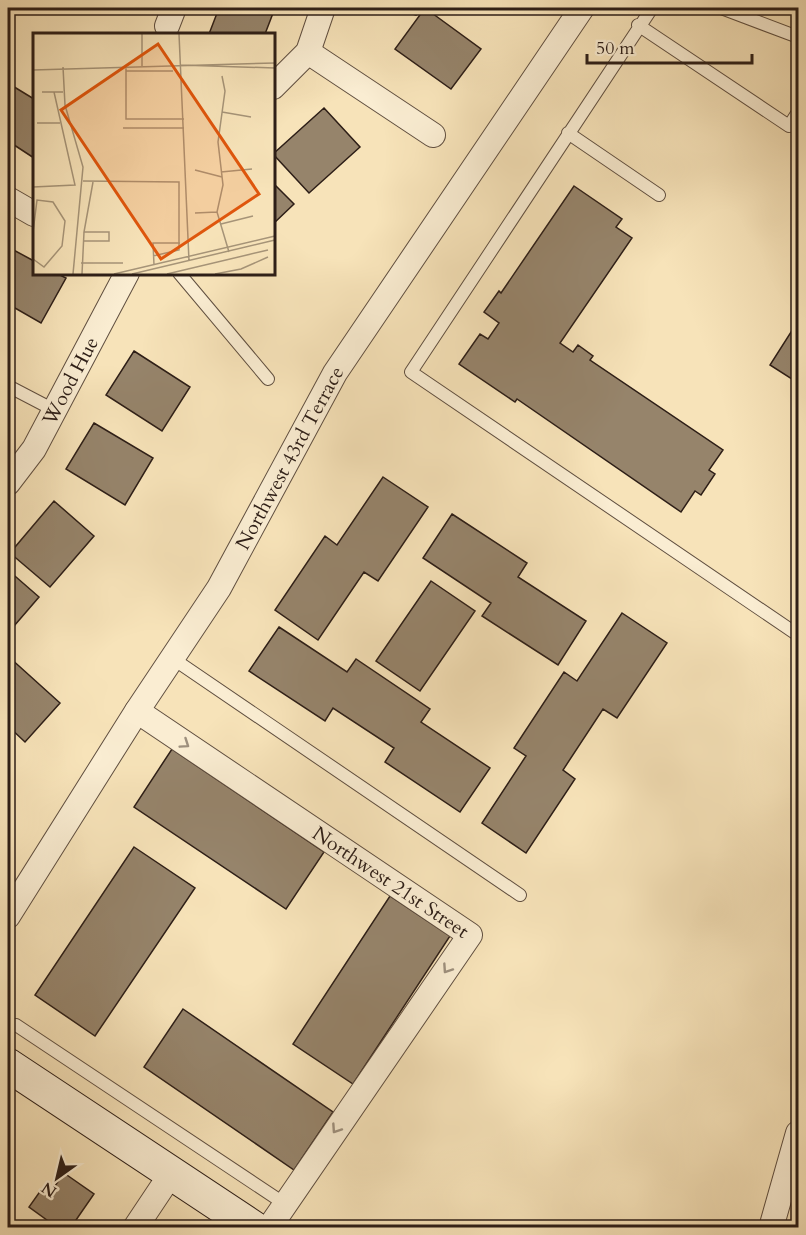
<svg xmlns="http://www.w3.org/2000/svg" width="806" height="1235" font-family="Cardo,serif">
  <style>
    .building { fill: #96846b; stroke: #2d1e17; stroke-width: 1.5 }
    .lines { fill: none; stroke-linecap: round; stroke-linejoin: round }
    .lane-casing { stroke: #604f40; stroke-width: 14 }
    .street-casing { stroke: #604f40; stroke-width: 26 }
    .secondary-casing { stroke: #2d1e17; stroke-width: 35 }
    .lane { stroke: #faedd2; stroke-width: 12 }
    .street { stroke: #faedd2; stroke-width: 24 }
    .secondary { stroke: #faedd2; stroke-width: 33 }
    .oneway { stroke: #9e907e }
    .labels { text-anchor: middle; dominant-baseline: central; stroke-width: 4.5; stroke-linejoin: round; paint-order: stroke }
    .street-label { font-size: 20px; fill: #2d1e17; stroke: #faedd2 }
    .inset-road { fill: none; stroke: #a69478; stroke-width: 1.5 }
    .view { fill: #df560d; fill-opacity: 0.15; stroke: #df560d; stroke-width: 3 }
    .inset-edge { fill: none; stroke: #2d1e17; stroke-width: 3 }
  </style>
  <rect width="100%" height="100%" fill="#f7e3b9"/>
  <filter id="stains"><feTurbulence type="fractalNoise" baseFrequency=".00333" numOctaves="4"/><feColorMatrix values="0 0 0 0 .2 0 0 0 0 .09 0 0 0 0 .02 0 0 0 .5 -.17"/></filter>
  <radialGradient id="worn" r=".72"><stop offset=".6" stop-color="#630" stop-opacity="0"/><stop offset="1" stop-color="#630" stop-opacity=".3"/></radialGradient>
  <path class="building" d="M219 8H275L265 34H209Z
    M394 8H418L416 15Z
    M425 8 481 49 451 89 395 49Z
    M11 85 34 99V158L8 141V90Z
    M324 108 360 147 309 193 273 154Z
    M273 183 294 204 273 224Z
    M574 186 622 219 616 227 632 238 560 343 573 352 578 345 593 356 590 360 723 450 709 470 715 474 701 495 695 491 681 512 517 399 515 402 459 364 480 334 488 339 499 323 484 312 499 291 501 293Z
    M8 247 34 261V273H56L66 278 41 323 8 304Z
    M798 321V383L770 365Z
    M134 351 190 387 162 431 106 395Z
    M94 423 153 458 125 505 66 469Z
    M383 477 428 507 378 581 364 572 318 640 275 610 325 536 337 545Z
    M54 501 94 536 50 587 10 553Z
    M452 514 527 563 518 577 586 621 558 665 482 616 491 603 423 558Z
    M8 570 39 597 8 633Z
    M431 581 475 611 420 691 376 661Z
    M622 613 667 643 617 718 603 709 563 770 575 779 526 853 482 823 526 756 514 748 564 672 577 681Z
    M279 627 347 672 356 659 430 709 421 722 490 768 460 812 385 762 394 748 333 708 325 721 249 671Z
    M9 657 60 703 25 742 8 726Z
    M172 749 324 852 286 909 134 807Z
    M134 847 195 888 95 1036 35 995Z
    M390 896 450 936 353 1084 293 1044Z
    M183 1009 333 1112 294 1170 144 1067Z
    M64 1173 94 1194 76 1220 78 1222 74 1228H58L29 1207 41 1190 48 1196Z"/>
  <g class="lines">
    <g class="lane-casing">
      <path id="lane" d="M652 8 411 372 798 635
        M721 8 798 37
        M638 25 789 126 798 112
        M568 133 659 195
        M179 273 268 379
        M8 386 54 410
        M172 658 520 895
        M16 1025 285 1204"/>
    </g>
    <g class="street-casing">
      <g id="street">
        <path d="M167 26 174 8"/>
        <path d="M308 52 433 135"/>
        <path d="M273 87 308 52 323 8"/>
        <path d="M8 199 34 214"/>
        <path id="s1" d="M8 483 34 449 127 273"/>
        <path id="s2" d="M137 711 470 935 269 1228"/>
        <path id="s3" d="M8 916 137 711 219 588 335 373 582 8"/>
        <path d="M135 1228 171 1174"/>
        <path d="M771 1228 798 1133"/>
      </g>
    </g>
    <g class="secondary-casing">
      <path id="secondary" d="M8 1065 254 1228"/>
    </g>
    <use href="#lane" class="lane"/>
    <use href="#street" class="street"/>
    <use href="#secondary" class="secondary"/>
  </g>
  <defs><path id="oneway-chevron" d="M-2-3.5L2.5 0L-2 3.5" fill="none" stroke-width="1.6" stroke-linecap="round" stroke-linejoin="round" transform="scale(1.5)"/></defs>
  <g class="oneway">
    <use href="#oneway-chevron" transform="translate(185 744) rotate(34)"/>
    <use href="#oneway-chevron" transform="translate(447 969) rotate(124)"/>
    <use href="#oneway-chevron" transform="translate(336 1129) rotate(124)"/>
  </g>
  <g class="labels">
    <g class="street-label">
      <text stroke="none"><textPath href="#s1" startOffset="120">Wood Hue</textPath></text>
      <text stroke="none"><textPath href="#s3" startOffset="538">Northwest 43rd Terrace</textPath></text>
      <text stroke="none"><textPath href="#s2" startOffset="306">Northwest 21st Street</textPath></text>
    </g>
  </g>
  <g transform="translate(33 33)">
    <rect width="242" height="242" fill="#f7e3b9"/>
    <path class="inset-road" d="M109 1V33M146 1 156 228M147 32 242 35M93 33V86H151M30 34 32 72 50 134 40 241M0 37 242 30M93 38H140M189 43 192 58 185 109 190 152 184 179 196 219M9 59H30M189 79 218 84M4 90H27M90 95H151M162 137 189 144M188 139 219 136M50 148 146 149V217L120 223M0 154 42 152 21 59M162 180 184 179M188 191 220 183M0 199 4 167 20 169 32 188 29 213 11 234 0 226M50 208H76V199H51L60 149M48 230H90M121 232 120 210H147M49 241 51 199M81 241 242 203M99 241 242 207M134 241 235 217M182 241 208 236 235 224"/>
    <path class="view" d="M125 11 226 161 128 226 28 77Z"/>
    <rect width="242" height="242" class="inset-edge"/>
  </g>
  <rect width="806" height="1235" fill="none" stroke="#f7e3b9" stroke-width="30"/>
  <rect x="9" y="9" width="788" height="1217" fill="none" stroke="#2d1e17" stroke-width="3"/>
  <rect x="15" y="15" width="776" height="1205" fill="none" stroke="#2d1e17" stroke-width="1.5"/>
  <g transform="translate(57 1178) rotate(214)" stroke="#faedd2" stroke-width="4.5" paint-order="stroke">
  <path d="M0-4.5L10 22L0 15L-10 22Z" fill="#2d1e17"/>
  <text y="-9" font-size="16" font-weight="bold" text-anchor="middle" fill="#2d1e17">N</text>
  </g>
  <path d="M587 54v9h165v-9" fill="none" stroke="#2d1e17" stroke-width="3"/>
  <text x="596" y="54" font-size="18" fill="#2d1e17" stroke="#faedd2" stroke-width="4.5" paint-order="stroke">50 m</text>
  <rect width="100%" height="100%" filter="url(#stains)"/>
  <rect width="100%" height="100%" fill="url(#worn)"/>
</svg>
